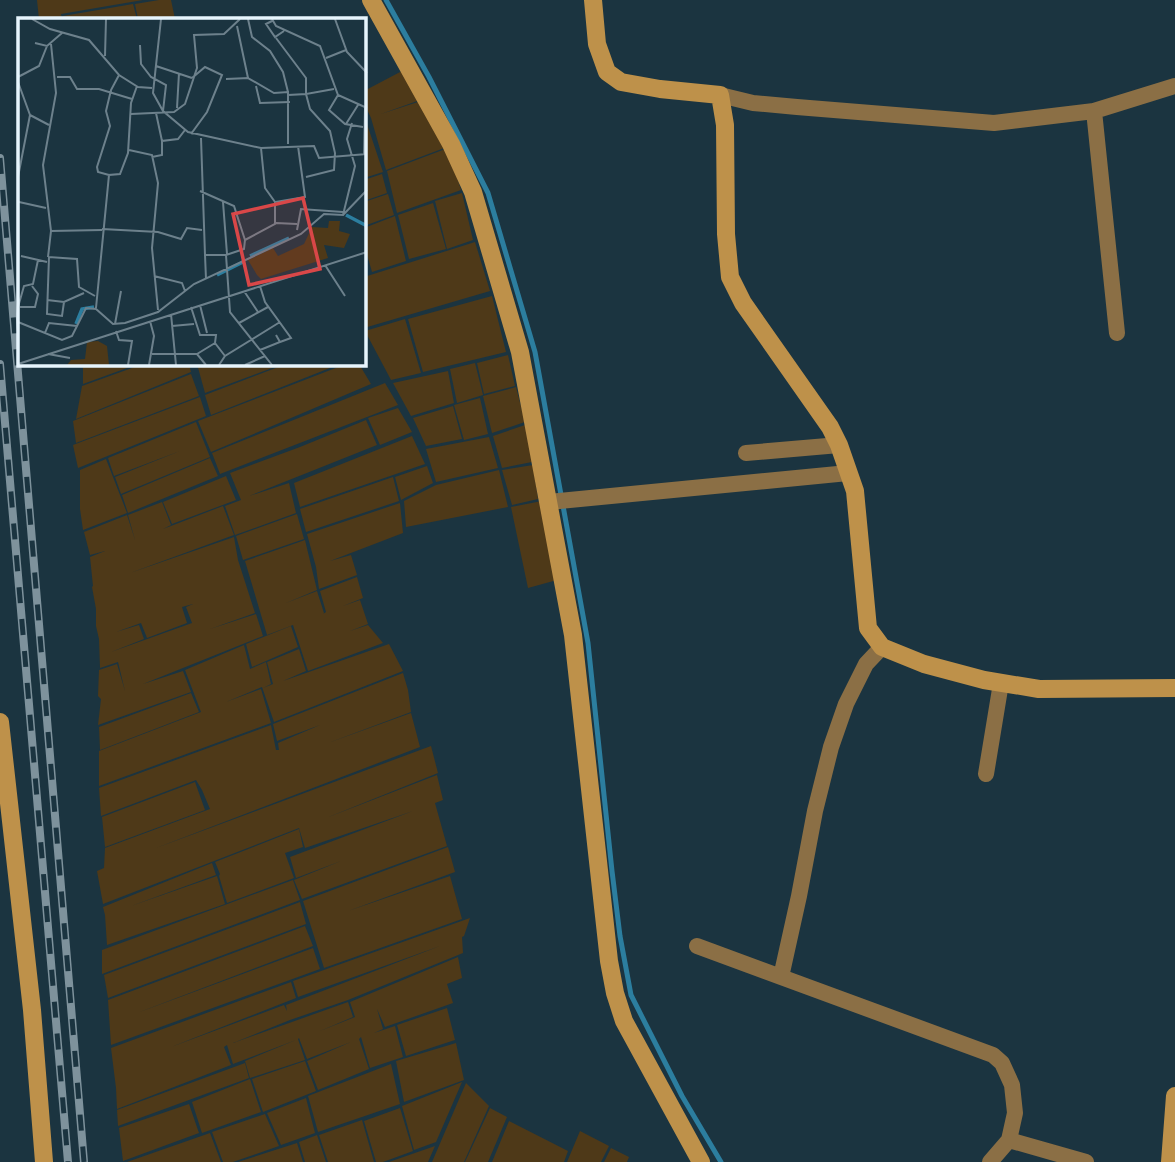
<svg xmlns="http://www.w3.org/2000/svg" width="1175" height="1162" font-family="Arial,sans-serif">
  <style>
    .green { fill: #4e3918; fill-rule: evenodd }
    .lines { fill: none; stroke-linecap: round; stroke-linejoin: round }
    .stream { stroke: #2c7e9f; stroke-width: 5 }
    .street { stroke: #8b6f45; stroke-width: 16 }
    .secondary { stroke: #be914a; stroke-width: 18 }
    .rail-casing { stroke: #7e929c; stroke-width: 8 }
    .rail { stroke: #1b3440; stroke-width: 5; stroke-dasharray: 16; stroke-linecap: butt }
    .inset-river { fill: none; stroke: #2c7e9f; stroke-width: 3.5 }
    .inset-road { fill: none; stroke: #6d818c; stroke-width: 2 }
    .view { fill: #d94748; fill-opacity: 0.15; stroke: #d94748; stroke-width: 3.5 }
    .inset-edge { fill: none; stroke: #e7f5fd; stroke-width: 3.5 }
  </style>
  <rect width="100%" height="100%" fill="#1b3440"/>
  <path class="green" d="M37 0H143L61 14 62 19H39Z
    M159 0H171L175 19H138L135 4Z
    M133 4 137 19H63V16Z
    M402 71 420 100 381 114 421 101 447 147 386 170 371 118 364 103V91Z
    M364 115 383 172 364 178Z
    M448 148 461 190 397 213 387 171Z
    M382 174 387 193 364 201V180Z
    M462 193 473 240 447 249 435 201Z
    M388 194 394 215 364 226V202Z
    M433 203 446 249 409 259 398 215Z
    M395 216 406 261 372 272 364 244V228Z
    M475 242 490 291 364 328V277Z
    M492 296 506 352 423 372 408 319Z
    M405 319 421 373 391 380 365 331Z
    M508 355 515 386 484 394 477 363Z
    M475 363 483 395 457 403 450 369Z
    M83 364H138L83 384Z
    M143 364H189L191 372 76 419 82 386Z
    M197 364H283L205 393Z
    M286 364H340L211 415 205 395Z
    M346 364H359L371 384 211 452 198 421Z
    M448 371 454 403 411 416 393 383Z
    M191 374 199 396 76 443 73 421Z
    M385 383 398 405 220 474 212 453Z
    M516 387 525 422 492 433 483 396Z
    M200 397 206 416 78 468 73 445Z
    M480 398 488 434 464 440 454 405Z
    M453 406 462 439 426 446 413 418Z
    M398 408 412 432 380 445 368 418Z
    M366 420 377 445 249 496 289 483 296 513 235 535 225 506 241 500 230 473 300 447Z
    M196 422 210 457 121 494 115 477 180 451 114 476 108 458Z
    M525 425 532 462 502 468 493 436Z
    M412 436 425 464 300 507 294 483Z
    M489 437 498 468 436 482 426 449Z
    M210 458 218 476 128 513 122 495Z
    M106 459 127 513 83 530 80 509V470Z
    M533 465 538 499 512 505 502 470Z
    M427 466 433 483 401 500 395 477Z
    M499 470 508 507 406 527 404 501 436 485Z
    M226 476 236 500 172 524 163 502Z
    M393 477 399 501 306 532 300 509Z
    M542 501 557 580 528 588 511 507Z
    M162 502 171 525 163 529 223 506 234 535 130 573 234 537 238 560 255 613 210 629 256 614 263 636 143 684 183 671 191 692 98 725 101 699 98 696 99 670 117 664 125 691 118 662 100 668 99 639 96 626V609L92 587 93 586 90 557 105 551 90 555 84 532 127 515 135 540 128 515ZM193 604 186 607 192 623 111 652 144 639 139 625 116 632 141 623 147 638 187 623 182 607Z
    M400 503 403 533 330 561 351 555 357 575 319 589 316 567 307 534Z
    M297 514 304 539 243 560 236 536Z
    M305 540 317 590 286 603 317 591 324 613 323 614 326 612 320 591 357 577 363 598 343 606 360 600 368 624 350 631 368 625 383 643 308 671 293 625 267 635 245 561Z
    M291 626 298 647 252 667 246 644Z
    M389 644 403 671 274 722 262 687 226 702 261 689 271 723 99 786V751L201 712 185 670 244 645 250 669 266 662 271 684 263 688 273 684 267 662 299 649 306 671 283 681Z
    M403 673 408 690 411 712 328 743 411 713 420 747 156 848 431 746 438 773 326 818 437 775 443 800 435 803 447 846 302 899 294 880 341 861 296 878 290 857 413 811 305 848 299 828 103 904 97 871 104 868 105 848 210 809 202 790 196 780 101 816 99 788 271 725 276 750H279L278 743 320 725 277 741 273 724Z
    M191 693 199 712 100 750 99 727Z
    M195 782 205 810 105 847 102 817Z
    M299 829 303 847 285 853 294 878 227 903 219 876 220 874 215 862Z
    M448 847 455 872 348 911 450 876 462 919 324 968 303 901Z
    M212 863 216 875 131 906 217 876 225 904 107 945 105 915 103 907Z
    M293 880 300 900 102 974V950Z
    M300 902 306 924 108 998 104 975Z
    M470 918 464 936 462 937 463 953 348 1000 290 1020 233 1043 348 1002 353 1017 320 1031 355 1017 350 1002 458 957 462 978 447 984 453 1003 385 1027 377 1009 383 1029 374 1033 395 1026 403 1057 370 1068 361 1037 359 1039 369 1069 318 1090 307 1061 351 1042 307 1059 299 1038 298 1039 305 1060 250 1078 245 1061 296 1040 233 1064 227 1045 224 1047 231 1065 117 1109 116 1088 111 1048 291 982 296 998 171 1047 284 1005 287 1011 286 1005 440 946 298 997 293 981Z
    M305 926 313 946 137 1013 313 948 320 969 111 1045 108 1000Z
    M447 1008 455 1040 406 1056 397 1025Z
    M456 1043 464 1080 404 1102 396 1061Z
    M305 1061 316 1091 263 1112 252 1079Z
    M245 1063 249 1078 118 1126 117 1110Z
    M391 1064 400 1104 318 1132 308 1096Z
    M250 1079 261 1112 202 1133 192 1102Z
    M462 1082 436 1142 414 1150 402 1106Z
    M466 1083 489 1106 464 1162H432Z
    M306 1098 315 1133 281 1145 267 1113Z
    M189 1104 199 1133 123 1161 119 1128Z
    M400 1108 413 1151 383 1162H376L364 1121Z
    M490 1108 507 1117 488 1162H465Z
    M265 1114 279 1146 233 1162H223L212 1132Z
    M362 1120 374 1162H328L319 1135Z
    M509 1121 568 1151 564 1162H492Z
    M580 1131 609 1146 601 1162H567Z
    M210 1133 221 1162H127Z
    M317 1135 326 1162H305L299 1142Z
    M297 1143 303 1162H238Z
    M435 1146 428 1162H389Z
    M611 1148 629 1157 627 1162H604Z"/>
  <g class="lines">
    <path class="stream" d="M386 0 429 77 488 193 535 352 588 643 612 871 620 936 631 995 682 1096 721 1162"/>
    <path class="street" d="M720 95 753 103 797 107 994 123 1094 111 1175 86
      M1094 111 1117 333
      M746 453 839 445
      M549 502 848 473
      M986 774 1001 683
      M697 946 993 1055 1002 1063 1012 1085 1015 1113 1009 1140 990 1162
      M781 977 799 896 815 811 831 747 846 704 866 664 882 647
      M1009 1140 1086 1162"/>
    <path class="secondary" d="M371 0 451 144 473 192 520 352 573 635 609 961 615 993 624 1021 701 1162
      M593 0 597 44 607 72 621 82 660 89 720 95 725 125 726 234 730 277 743 303 830 427 839 445 855 491 868 628 882 647 924 664 984 680 1039 689 1175 688
      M0 722 32 1010 44 1162
      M1170 1162 1175 1096"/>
    <g class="rail-casing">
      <path id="rail" d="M0 158 84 1162
        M0 364 68 1162"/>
    </g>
    <use href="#rail" class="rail"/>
  </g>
  <g transform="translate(18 18)">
    <rect width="348" height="348" fill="#1b3440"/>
    <path d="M311 203H322L321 213 332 216 326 230 306 227 310 240 243 261 239 257 230 242 255 230 260 238 286 226 294 209 310 210ZM80 323 89 328 91 347H49L53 342 67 341 69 324Z" fill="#4e3918"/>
    <path class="inset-river" d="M328 197 349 208M232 238 271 220M199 257 225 244M58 306 64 291 76 289"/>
    <path class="inset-road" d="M14 1 32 11 71 22 101 57 120 69 134 70M143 1 135 75 145 93 170 114 243 130 296 128 301 140 349 136M230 1 234 19 252 33 265 54 270 74M254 1 258 8 302 28 320 77 349 90M317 1 329 34 349 55M254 3 248 6 257 19 266 13M219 8 230 60 256 75 270 74V126M258 20 288 60V76L270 77M17 25 29 28 44 15M33 26 38 75 25 147 33 213M122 27 123 46 133 59 148 67 145 93M87 38 88 1M308 40 328 32M138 48 174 60M0 59 21 48 29 28M39 59H52L59 71H81L114 81M208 61 231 60M0 64 12 97 0 159M238 68 242 85 272 84M320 77 311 92 327 106 345 109M159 90 161 55M138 95 144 123M113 96 156 94 167 86 179 50 176 17 206 16 222 1M12 97 31 107M328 106 340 87M173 116 189 94 204 57 187 49 174 60M183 120 187 237H208M243 130 247 170 257 184M111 132 134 137 140 165 134 230 140 292M346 136 347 90M134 139 144 137V123L160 121 167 112M91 157 80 154 79 149 92 108 88 93 93 72 101 57M288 159 316 152 317 135 312 113 292 91 288 76 316 71M182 173 216 188 227 222M1 184 28 190M205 184 209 236M325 197 349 172M258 205 279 206M84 211 140 214 163 221 169 210 184 212M279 212 283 191 325 194M187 237 188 261M3 238 29 244M30 239 33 213 84 212M307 247 327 278M136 258 164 265 167 273M242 268 247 284 273 320 262 324M226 273 240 294M29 282 46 284 66 275M46 284 44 298 29 296 31 239 59 241 61 269 77 278M182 287 189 315M0 289 6 268 15 266 20 242M2 289H17L20 276 14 268M173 289 182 317H198L197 325 207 338M78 290 91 157 102 156 110 135 113 85 119 68M153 296 158 347M0 304 44 322 54 318 68 290 78 291 95 306 107 305 140 294 176 266 283 216 306 196 325 197 337 148 329 121 334 105M221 305 250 289M97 306 103 273M154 308 176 306M98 313 101 322 114 323 110 347M27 315 31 305 59 308M242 332 262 324 258 317M30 336 52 340M134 336H179L188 347M179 336 197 325M0 346 349 234M131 347 136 318 132 303M201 347 207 338 262 304M227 347 247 338M254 347 212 294 208 237 226 231 227 222 257 206V184L287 179 280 128"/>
    <path class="view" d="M285 180 302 251 231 267 215 196Z"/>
    <rect width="348" height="348" class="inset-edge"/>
  </g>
</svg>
